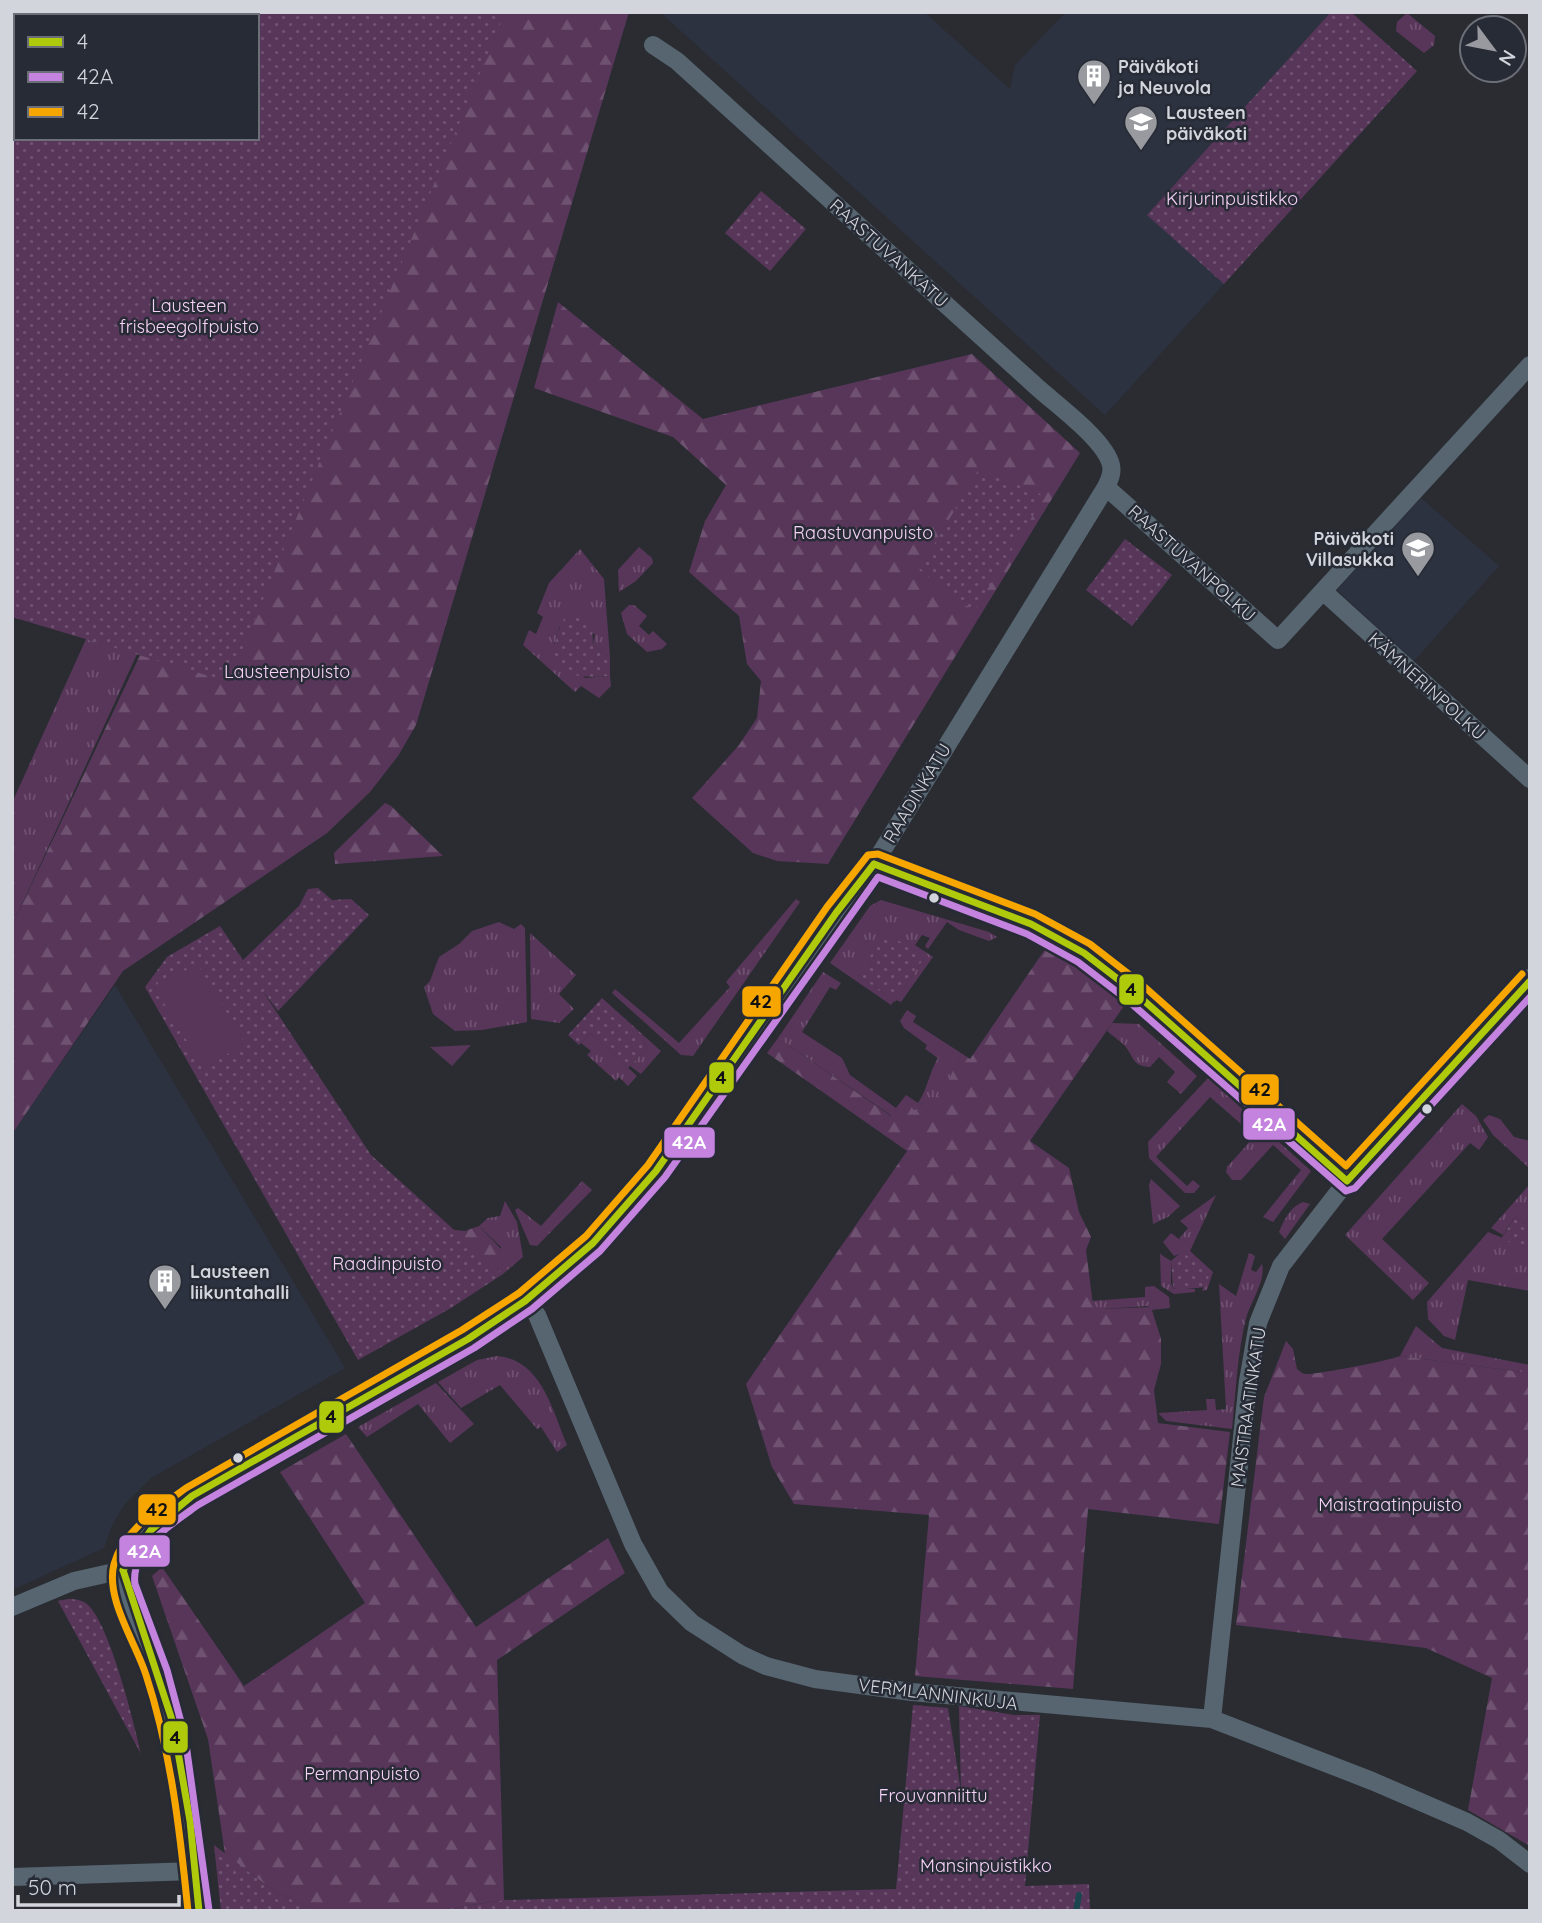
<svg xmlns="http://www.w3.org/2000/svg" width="1542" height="1923" font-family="Quicksand,sans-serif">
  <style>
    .built { fill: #2d3241 }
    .grass { fill: url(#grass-tufts) }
    .forest { fill: url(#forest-firs) }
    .park { fill: url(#park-dots); fill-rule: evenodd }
    .pitch { fill: #58365a }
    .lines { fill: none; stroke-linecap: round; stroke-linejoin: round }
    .stream { stroke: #1c464f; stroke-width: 6 }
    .street { stroke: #566570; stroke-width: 18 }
    .secondary { stroke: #566873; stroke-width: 24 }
    .bus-1-casing { stroke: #272b35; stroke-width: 12 }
    .bus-2-casing { stroke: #272b35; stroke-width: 12 }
    .bus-3-casing { stroke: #272b35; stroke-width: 12 }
    .bus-1 { stroke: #afca0b; stroke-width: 7 }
    .bus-2 { stroke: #c483df; stroke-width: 7 }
    .bus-3 { stroke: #f7a600; stroke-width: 7 }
    .bus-dot { fill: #d3d5dc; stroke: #272b35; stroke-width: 2.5 }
    .labels { text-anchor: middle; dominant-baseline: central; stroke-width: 5; stroke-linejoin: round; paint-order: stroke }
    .poi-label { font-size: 18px; font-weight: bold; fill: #d3d5dc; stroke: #272b35; text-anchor: start }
    .park-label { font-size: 18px; fill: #f8d3f8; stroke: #272b35 }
    .street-label { font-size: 18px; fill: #d3d5dc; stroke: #272b35 }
    .line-badge { stroke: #272b35; stroke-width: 2.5 }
    .badge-label { font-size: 19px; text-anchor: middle; font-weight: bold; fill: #fff }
    .pale-badge-label { font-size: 19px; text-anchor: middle; font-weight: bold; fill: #111 }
  </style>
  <defs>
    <pattern id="grass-tufts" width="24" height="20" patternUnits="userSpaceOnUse" patternTransform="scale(1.75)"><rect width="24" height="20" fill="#58365a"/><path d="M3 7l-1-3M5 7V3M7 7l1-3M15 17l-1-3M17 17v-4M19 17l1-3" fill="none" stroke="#6f5271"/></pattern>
    <pattern id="forest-firs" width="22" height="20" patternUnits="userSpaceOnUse" patternTransform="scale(1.75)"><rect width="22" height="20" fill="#58365a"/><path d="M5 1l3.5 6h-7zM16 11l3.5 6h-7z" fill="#6f5271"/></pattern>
    <pattern id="park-dots" width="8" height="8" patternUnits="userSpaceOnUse" patternTransform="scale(1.75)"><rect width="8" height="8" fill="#58365a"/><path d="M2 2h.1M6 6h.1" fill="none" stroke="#6f5271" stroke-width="1.8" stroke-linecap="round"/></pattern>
  </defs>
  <rect width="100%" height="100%" fill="#2a2c32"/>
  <path class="built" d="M660 12H924L1010 89 1015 65 1066 12H1331L1148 214 1224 284 1105 415Z
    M1421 498 1499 566 1414 661 1337 590Z
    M115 985 345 1368 151 1478 125 1504 112 1525 104 1548 12 1590V1134Z"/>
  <path class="grass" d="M369 12 195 528 12 926V803Z
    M1407 13 1435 36 1434 45 1424 53 1396 31 1397 22Z
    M639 547 652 558 653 563 636 581 619 592 618 570Z
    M580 549 604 579 610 657 593 645 595 634 560 626 554 644 585 678 610 676 611 686 599 698 581 686 575 692 523 645 529 630 536 634 543 617 537 613 549 583Z
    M629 605H634L647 616 639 626 649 635 653 631 667 644 662 649 647 652 627 634 621 613Z
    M796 899 800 902 693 1056 681 1055 612 993 615 989 679 1043 730 987 726 982Z
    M881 900 989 932 997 937 989 941 959 930 947 922 928 949 925 946 930 938 922 935 915 945 933 957 901 1002 896 1000 924 958 858 975 894 1001 891 1005 830 963 870 906Z
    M499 922 514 929 521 924 525 928 527 1022 482 1030 455 1031 433 1014 424 987 430 981 439 957 459 944 472 931Z
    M530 933 576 975 559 994 574 1009 559 1023 531 1019Z
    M823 972 841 983 836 990 830 987 802 1032 842 1058 850 1075 896 1108 906 1095 918 1103C929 1086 928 1075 938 1058L925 1049 927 1045 904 1028 900 1021 907 1010 916 1016 913 1022 961 1053C955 1067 940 1106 925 1111 917 1114 905 1110 897 1108L892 1116 778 1038Z
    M1112 1023 1139 1024 1197 1076 1181 1094 1167 1082 1175 1072 1159 1057 1150 1067C1132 1066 1134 1057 1125 1046 1120 1041 1113 1036 1107 1031Z
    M590 1033 637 1076 628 1086 619 1077 616 1081 587 1055 591 1051 581 1043Z
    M642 1034 661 1051 641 1074 630 1066 647 1048Z
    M471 1045 452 1066 430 1047Z
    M1208 1078 1311 1171 1273 1222 1263 1217 1301 1170 1273 1145 1241 1180H1232L1226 1172 1227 1167 1255 1136 1210 1097 1156 1157 1187 1186 1193 1180 1200 1186 1194 1193H1185L1149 1158 1148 1142Z
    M1462 1104 1476 1116 1488 1137 1479 1150 1470 1143 1382 1239 1429 1283 1413 1300 1345 1235Z
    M1489 1115 1500 1119 1514 1137 1530 1141V1169L1493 1135 1483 1120Z
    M1151 1179 1180 1206 1168 1217 1153 1224 1149 1185Z
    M582 1181 592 1190 537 1246 530 1245 515 1210 518 1208 541 1226Z
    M1530 1184V1214L1525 1223 1515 1217 1503 1235 1491 1228Z
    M1216 1195 1190 1251 1213 1272 1207 1290 1202 1291 1209 1276C1201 1265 1191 1257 1179 1254L1174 1256 1163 1242 1171 1233 1179 1239 1188 1228 1180 1221Z
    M505 1201 517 1222 523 1257 503 1274 497 1269 503 1264 501 1247 479 1226 488 1218 500 1216Z
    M1303 1202 1310 1204 1285 1239 1279 1232C1284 1220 1290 1207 1303 1202Z
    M1488 1232 1530 1249V1291L1468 1280 1455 1340 1444 1336 1428 1319 1427 1302Z
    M1249 1253 1255 1256 1251 1270 1256 1272 1262 1264C1266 1279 1252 1300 1247 1315 1237 1352 1236 1392 1232 1429L1166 1421 1158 1413 1207 1410 1206 1399H1215L1216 1410 1226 1409 1219 1284 1236 1296Z
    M1160 1254 1171 1261V1284L1174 1289H1195V1292L1174 1294 1161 1286Z
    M1154 1286 1169 1297 1170 1308 1151 1310 1148 1306 1101 1309 1095 1308 1091 1301 1145 1297V1287Z
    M1416 1326 1442 1348 1530 1365V1373L1400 1356Z
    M497 1356C542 1360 552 1410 567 1445L557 1452 541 1427 537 1429 500 1385 461 1408 438 1382 477 1360Z
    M436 1383 474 1424 450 1443 418 1404 367 1437 358 1427Z"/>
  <path class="forest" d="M431 12H629L416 725 398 756 370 792 327 833 123 971 12 1134V926L201 526Z
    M558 302 703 419 972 354 1080 453 828 864 777 861 753 853 692 798 739 745 757 718 761 681 747 664 739 616 689 572 705 521 726 485 673 437 534 388Z
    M385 803 391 806 443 856 335 864 334 853Z
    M1048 945 1078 963 1126 1003 1030 1141 1069 1168 1079 1212 1091 1237 1086 1250 1093 1305 1101 1309 1151 1307 1161 1339V1364L1154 1390 1158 1423 1230 1432 1219 1524 1088 1509 1073 1689 915 1676 929 1515 794 1504 772 1467 746 1384 907 1151 767 1053 778 1038 891 1116 897 1108 926 1111 946 1086 961 1053 970 1059Z
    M479 1226 505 1253 503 1264 497 1269 446 1229 465 1231Z
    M1286 1341 1293 1349 1297 1369C1300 1371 1302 1374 1306 1374 1315 1375 1392 1360 1400 1356L1530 1373V1846L1468 1810 1492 1678 1426 1648 1236 1625 1264 1397Z
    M346 1434 476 1627 608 1538 625 1573 497 1660 504 1900 434 1911H315L271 1889 225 1854 208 1739 152 1576 162 1567 244 1686 365 1603 280 1472Z"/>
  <path class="park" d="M12 12H505L229 682 12 617ZM16 16H257V138H16Z
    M1331 12H1351L1417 71 1224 284 1147 215Z
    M761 191 806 229 770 271 725 233Z
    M979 469 1045 496 974 611 919 570Z
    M1125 539 1172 575 1132 626 1086 590Z
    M572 615 592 622 593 645 610 657V676C562 680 538 669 565 617Z
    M318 888 332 900 351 899 369 915 278 1011 262 990 371 1155 503 1274 451 1308 358 1360 145 987 167 957 220 926 243 960 299 906 308 889Z
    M886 932 924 958 895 1002 858 975Z
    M602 998 642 1034 647 1048 628 1068 590 1033 579 1045 568 1035Z
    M1530 1214V1249L1501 1239 1515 1217 1525 1223Z
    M1179 1254C1191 1254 1202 1266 1209 1276L1206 1287 1176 1290 1173 1287 1171 1261Z
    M68 1599C76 1599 83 1600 88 1605 110 1626 134 1722 141 1754L58 1601Z
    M913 1705 948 1708 961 1791 959 1706 1014 1715H1040L1025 1886 1089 1884 1090 1911H434L504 1900 896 1889Z
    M214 1845 271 1889 315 1911H221Z"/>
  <path class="pitch" d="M197 963 245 1043 204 1069 155 988 160 980 167 982Z"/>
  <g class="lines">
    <path class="stream" d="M1076 1911 1079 1895"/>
    <path class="street" d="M653 45 677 61 1038 388C1058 406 1105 440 1111 465 1113 474 1109 480 1106 487L874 864
      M1106 487 1278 640 1530 365
      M1324 592 1530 779
      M525 1301 537 1315 633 1544 660 1592 692 1623 742 1655 766 1666 815 1679 912 1692 1212 1719 1372 1781 1467 1822 1499 1840 1530 1864
      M12 1607 74 1581 123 1570
      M1212 1719 1248 1381 1258 1323 1281 1266 1347 1181
      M12 1877 195 1871"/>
    <path class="secondary" d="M199 1911C189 1818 179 1728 145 1640 138 1621 120 1590 124 1569 128 1543 172 1511 192 1496L468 1339 525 1301 593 1243 656 1171 836 913 874 864 1031 924 1084 953 1132 990 1347 1181 1530 981"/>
    <g class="bus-1-casing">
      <path id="bus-1" d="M874 864 1031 924 1084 953 1132 990 1347 1181
        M1347 1181 1530 981
        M123 1570 151 1530 192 1496 468 1339 525 1301 593 1243 656 1171 836 913 874 864
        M123 1570 173 1723 190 1821 199 1911"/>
    </g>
    <g class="bus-2-casing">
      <path id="bus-2" d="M209 1910 185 1737 167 1670 135 1584C130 1549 173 1523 198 1505L474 1348 532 1309 600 1251 665 1177 878 877 1027 934 1078 962 1125 998 1346 1191 1355 1188 1530 997"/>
    </g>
    <g class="bus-3-casing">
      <path id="bus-3" d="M188 1911C180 1832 171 1751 146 1675 136 1643 105 1599 114 1564 123 1531 160 1507 186 1488L462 1330 519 1293 586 1236 648 1165 827 907 868 855 878 854 1035 914 1090 944 1139 982 1346 1166 1522 974"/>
    </g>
    <use href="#bus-1" class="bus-1"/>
    <use href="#bus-2" class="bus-2"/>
    <use href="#bus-3" class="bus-3"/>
  </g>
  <defs>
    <g id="building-pin" transform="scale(1.75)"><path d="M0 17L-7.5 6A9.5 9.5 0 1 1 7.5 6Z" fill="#989aa0" stroke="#272b35"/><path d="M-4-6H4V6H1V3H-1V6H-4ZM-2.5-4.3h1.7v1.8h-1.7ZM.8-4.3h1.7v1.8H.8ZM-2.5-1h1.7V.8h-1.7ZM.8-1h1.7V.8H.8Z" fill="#fff"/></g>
    <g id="school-pin" transform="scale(1.75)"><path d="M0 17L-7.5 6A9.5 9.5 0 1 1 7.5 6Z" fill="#989aa0" stroke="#272b35"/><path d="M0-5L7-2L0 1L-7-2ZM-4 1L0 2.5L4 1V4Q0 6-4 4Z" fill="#fff"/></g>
  </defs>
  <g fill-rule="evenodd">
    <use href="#building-pin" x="1094" y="76"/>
    <use href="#school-pin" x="1141" y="122"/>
    <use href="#school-pin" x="1418" y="548"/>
    <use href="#building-pin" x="165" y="1281"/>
  </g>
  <g class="bus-dot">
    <circle cx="934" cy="898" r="6"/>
    <circle cx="1427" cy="1109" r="6"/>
    <circle cx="238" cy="1458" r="6"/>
  </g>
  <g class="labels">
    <g class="poi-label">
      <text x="1118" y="66">Päiväkoti<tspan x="1118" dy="21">ja Neuvola</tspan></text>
      <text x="1166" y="112">Lausteen<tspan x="1166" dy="21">päiväkoti</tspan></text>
      <text x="1394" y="538" text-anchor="end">Päiväkoti<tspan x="1394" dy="21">Villasukka</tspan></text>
      <text x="190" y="1271">Lausteen<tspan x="190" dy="21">liikuntahalli</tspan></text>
    </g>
    <g class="park-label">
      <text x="1232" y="198">Kirjurinpuistikko</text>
      <text x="189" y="305">Lausteen<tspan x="189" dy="21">frisbeegolfpuisto</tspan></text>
      <text x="863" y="532">Raastuvanpuisto</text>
      <text x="287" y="671">Lausteenpuisto</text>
      <text x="387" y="1263">Raadinpuisto</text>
      <text x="1390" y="1504">Maistraatinpuisto</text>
      <text x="362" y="1773">Permanpuisto</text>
      <text x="933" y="1795">Frouvanniittu</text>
      <text x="986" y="1865">Mansinpuistikko</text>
    </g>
    <g class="street-label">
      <text transform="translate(889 253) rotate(42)">RAASTUVANKATU</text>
      <text transform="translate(1192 563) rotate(42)">RAASTUVANPOLKU</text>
      <text transform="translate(1427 686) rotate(42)">KÄMNERINPOLKU</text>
      <text transform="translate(917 793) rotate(-59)">RAADINKATU</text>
      <text transform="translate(1248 1407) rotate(-82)">MAISTRAATINKATU</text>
      <text transform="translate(938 1694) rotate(7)">VERMLANNINKUJA</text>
    </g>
  </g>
  <g class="line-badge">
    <rect x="1118" y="973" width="27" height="33" rx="7" fill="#afca0b"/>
    <rect x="741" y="985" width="41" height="33" rx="7" fill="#f7a600"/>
    <rect x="708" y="1061" width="27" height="33" rx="7" fill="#afca0b"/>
    <rect x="1240" y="1073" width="40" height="33" rx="7" fill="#f7a600"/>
    <rect x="1242" y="1107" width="54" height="34" rx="7" fill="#c483df"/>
    <rect x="663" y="1126" width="53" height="33" rx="7" fill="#c483df"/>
    <rect x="318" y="1400" width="27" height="34" rx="7" fill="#afca0b"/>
    <rect x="137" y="1493" width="40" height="33" rx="7" fill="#f7a600"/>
    <rect x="118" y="1534" width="53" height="34" rx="7" fill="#c483df"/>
    <rect x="162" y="1720" width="27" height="34" rx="7" fill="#afca0b"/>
  </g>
  <g class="badge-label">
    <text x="1269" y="1131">42A</text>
    <text x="689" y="1149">42A</text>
    <text x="144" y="1558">42A</text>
  </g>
  <g class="pale-badge-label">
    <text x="1131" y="996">4</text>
    <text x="761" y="1008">42</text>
    <text x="721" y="1084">4</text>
    <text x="1260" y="1096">42</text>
    <text x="331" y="1423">4</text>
    <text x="157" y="1516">42</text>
    <text x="175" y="1744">4</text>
  </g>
  <rect width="1542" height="1923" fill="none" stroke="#d3d5dc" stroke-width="28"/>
  <rect x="14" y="14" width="245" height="126" fill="#272b35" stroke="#6c6f78" stroke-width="2"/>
  <rect x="28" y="37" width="35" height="10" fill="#afca0b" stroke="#6c6f78" stroke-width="2"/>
  <text x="77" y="49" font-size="21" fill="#d3d5dc">4</text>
  <rect x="28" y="72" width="35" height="10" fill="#c483df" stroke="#6c6f78" stroke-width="2"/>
  <text x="77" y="84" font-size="21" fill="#d3d5dc">42A</text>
  <rect x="28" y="107" width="35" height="10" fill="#f7a600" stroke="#6c6f78" stroke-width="2"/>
  <text x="77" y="119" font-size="21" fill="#d3d5dc">42</text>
  <g transform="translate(1493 49) rotate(122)"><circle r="33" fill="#272b35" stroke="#6c6f78" stroke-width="2"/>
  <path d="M0-5L12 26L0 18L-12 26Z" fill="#989aa0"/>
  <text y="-10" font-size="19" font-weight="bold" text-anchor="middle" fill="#d3d5dc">N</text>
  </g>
  <path d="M18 1895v10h161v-10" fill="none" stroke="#d3d5dc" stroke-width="3.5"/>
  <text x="28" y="1895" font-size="21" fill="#d3d5dc" stroke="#272b35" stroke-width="5" paint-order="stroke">50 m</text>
</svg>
